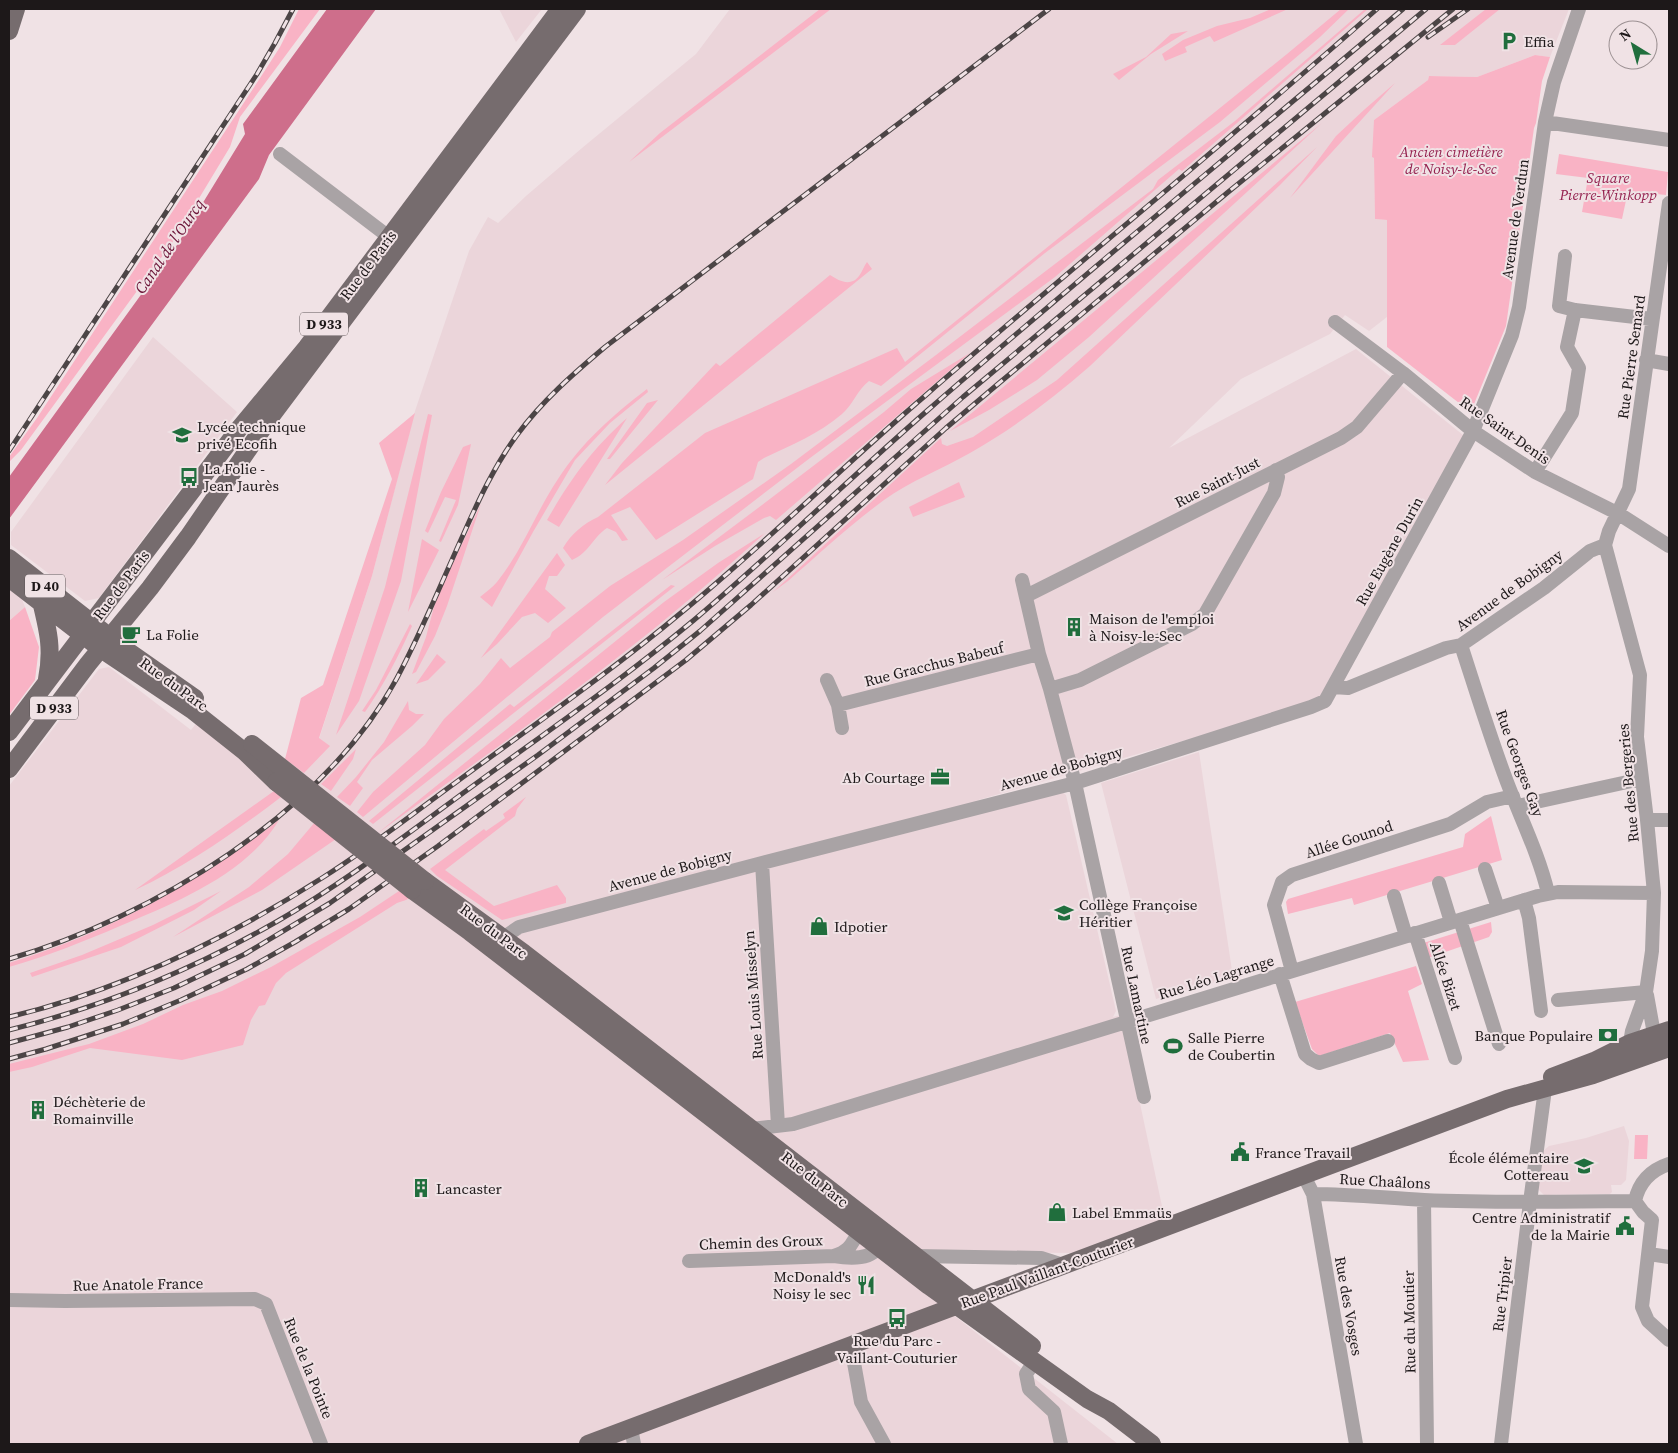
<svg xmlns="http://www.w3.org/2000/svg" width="1678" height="1453" font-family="'Source Serif 4',serif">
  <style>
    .built { fill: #ebd5da }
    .green { fill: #f9b3c5 }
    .water { fill: #ce6e8b }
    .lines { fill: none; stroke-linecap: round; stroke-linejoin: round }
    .minor { stroke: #a9a3a5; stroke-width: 14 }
    .major { stroke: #766c6e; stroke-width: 18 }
    .rail-casing { stroke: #4c4546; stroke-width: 5 }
    .rail { stroke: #f0e2e5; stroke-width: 3; stroke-dasharray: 9; stroke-linecap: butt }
    .major-bridge { stroke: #766c6e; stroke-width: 18 }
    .labels { text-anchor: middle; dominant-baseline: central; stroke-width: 4; stroke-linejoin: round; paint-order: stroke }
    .shield { fill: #f0e2e5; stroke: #5c5556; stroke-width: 1 }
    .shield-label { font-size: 14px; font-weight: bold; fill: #1d1819 }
    .poi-label { font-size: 15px; fill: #1d1819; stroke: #f0e2e5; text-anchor: start }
    .park-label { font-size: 15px; font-style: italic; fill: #952250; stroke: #f0e2e5 }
    .street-label { font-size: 15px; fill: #1d1819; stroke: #f0e2e5 }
    .water-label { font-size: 16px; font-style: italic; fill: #6a1236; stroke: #f0e2e5 }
  </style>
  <rect width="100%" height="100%" fill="#f0e2e5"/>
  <path class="built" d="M499 9H542L516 42Z
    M730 9H1569L1550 57 1535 55 1477 77 1429 76 1428 80 1374 120 1375 219 1387 220V317L1369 331 1345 315 1330 334 1241 379 1169 448 1356 349 1468 439 1321 701 975 801 1061 791 1066 795 1116 1011 1113 1017 1121 1015 1165 1220 1078 1253 924 1252 928 1295 1118 1444H9V786L99 669 109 667 191 730 198 721 228 746 274 791 319 739 372 576 415 411 469 251 488 217 498 223 526 196 582 148 696 54Z
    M153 337 237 412 99 598 85 601 11 545V532Z
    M9 588 21 597 25 607 9 621Z
    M1199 752 1233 977 1156 999 1101 783Z
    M1624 1126 1629 1141 1626 1180 1621 1185H1611L1612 1192 1610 1194 1544 1195 1538 1189 1543 1151 1549 1146 1586 1138Z"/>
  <path class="green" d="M299 9H320L240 117 230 147 172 243 21 450 9 462V457L37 418 262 75 280 47Z
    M820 9H831L629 162 660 133Z
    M1271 9H1288L1214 42 1210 36 1185 47 1187 52 1165 61 1162 54 1183 40 1217 26 1250 18Z
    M1341 9H1349L1320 37 1220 122 1045 253 881 386 869 381C857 390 853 405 842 414 819 434 791 445 764 458L758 462 753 479 656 540 630 507 611 515 628 540 622 541 616 532 607 528C593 537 589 553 572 560L563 548C571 534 583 524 598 517L705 433 897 348 905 362 1287 54Z
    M1365 9H1368L1182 171 1179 169 1055 277 810 458 603 617 363 817 357 812 373 792 425 745 444 719 480 684 501 658 510 668 550 637 552 632 610 586 683 540 791 464 936 355 1153 189 1158 180 1235 121Z
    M1486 9H1500L1455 45H1440Z
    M1188 31 1151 54 1119 80 1113 74 1146 57 1171 34Z
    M1535 55 1550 57 1542 81 1536 123 1534 128 1506 326 1472 409 1468 410 1387 347V220L1375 219 1374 158 1372 157 1374 120 1428 80 1429 76 1477 77Z
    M1395 83 1290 198 1336 136 1365 109Z
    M1322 123 1089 337 1037 380 989 410 950 431Z
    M1317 147 1280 185 1090 366C1052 399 1014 428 970 453 942 469 910 481 884 500 850 525 819 554 788 581L773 592 941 438 942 444 947 446 973 437 1057 380Z
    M1559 154 1668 172 1666 195 1628 191 1622 219 1582 212 1588 178 1556 174Z
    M867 262 872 269 605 485 622 463 716 363 720 366 830 275C839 281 851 287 859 276 862 272 864 266 867 262Z
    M970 353 776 520 770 516 764 518 715 546 662 580 758 508 884 412 911 389Z
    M647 389 648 392 610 423 575 460 533 532 492 607 480 597C486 592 493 587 497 582 522 551 536 512 558 479 582 442 613 415 647 389Z
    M658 400 610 459H607L647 403Z
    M415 413 372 576 319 738 330 746 304 773 285 759 301 698 323 685 392 479 379 443Z
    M428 414 432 415 401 581 359 701 336 735 385 587Z
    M627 418 559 527 547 520C570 480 592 449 627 418Z
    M471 444 458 505 441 542 439 541 456 500 445 497 428 533 425 531 441 492 463 447Z
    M959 482 965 497 913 517 909 507Z
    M481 504 447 606 435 636 416 672 412 674 426 637 436 599Z
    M765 533C735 560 704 587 673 613 579 691 477 761 378 833L664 602 718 563Z
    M422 539 439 550 408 612Z
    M557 553 565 565 557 576H549L545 589 566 608 548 623 535 613 522 617 497 644 481 658Z
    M671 585 675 586 373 824 369 821 510 704 514 707Z
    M25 607 39 647 35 680 9 715V621Z
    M410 624 412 626C398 657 384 685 365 712L362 711 376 690Z
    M437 654 446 662 428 680 416 684Z
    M408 701 409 710 416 714H424L412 726 372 760 357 782 363 788 350 806 337 797 356 777 384 742Z
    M356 749 353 759 331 791 321 784Z
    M274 791 281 797C235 832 188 865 135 890Z
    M526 797 517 809 515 816 445 870 494 906 557 885 566 898V903L502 920 437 876 430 869 484 829 486 831 505 818 503 814Z
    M1491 816 1502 860 1354 905 1352 898 1288 914 1286 902 1288 899 1463 847 1465 834Z
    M279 820C247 874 175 903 120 926 83 942 47 956 9 967V963C108 933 197 883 279 820Z
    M315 822 336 839 262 890 173 937 249 887 288 854Z
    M402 889 411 897 406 900 397 903 286 973 276 983 265 1005 259 1006 251 1020 243 1045 182 1060 90 1048 32 1067 9 1072V1064L89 1044 143 1024 183 1005 222 991 271 967 360 917Z
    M221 891 194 910 121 947 32 977 30 973 82 955 153 925Z
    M1491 922 1492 932 1489 937 1422 960 1417 945Z
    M1416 966 1422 984 1408 991 1429 1060 1403 1062 1390 1033 1319 1056 1312 1049 1295 1002Z
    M1635 1135H1648L1647 1159H1634Z"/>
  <path class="water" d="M327 9H376L269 155 259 179 9 519V477L177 245 245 134 243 124Z"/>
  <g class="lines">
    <path class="minor" d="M1545 122 1669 140
      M280 154 389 237
      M1565 256 1559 306 1575 310 1652 319
      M1335 322 1403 373 1473 431 1535 472 1619 514 1669 546
      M1646 360 1669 364
      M1535 472 1572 413 1579 368 1567 347 1575 310
      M1605 545 1640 675 1637 737 1647 820 1654 893 1652 951 1646 992 1632 1031 1630 1043 1632 1050
      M1605 545 1609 531 1629 489 1669 203
      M1022 580 1039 654 1050 689 1075 783 1144 1097
      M1026 596 1341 438 1357 427 1403 373
      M1461 645C1476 691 1490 737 1507 782 1521 819 1539 855 1548 893
      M827 680 838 705 842 728
      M1333 687 1348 688 1446 648 1461 645 1544 588 1590 551 1605 545
      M1050 689 1080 680 1192 624 1205 614 1274 493 1278 477 1276 470
      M838 705 1039 654
      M1518 806 1641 779
      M1647 820H1669
      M762 863 778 1125
      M1485 869 1498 908
      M1439 883 1451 922
      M1394 896 1406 936
      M1524 900 1529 918 1541 1011
      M1460 920 1499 1044
      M1415 933 1455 1058
      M497 946 503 938 519 927 762 863 1075 783 1311 707 1325 701 1473 431 1512 335 1519 307 1545 122 1554 82 1579 9
      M1292 971 1274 905 1282 882 1292 875 1450 824 1487 802 1513 796
      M1280 974 1305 1054 1311 1059 1319 1063 1388 1041
      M1647 995 1656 1045
      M1558 1000 1646 992
      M751 1129 793 1124 1538 896 1558 892 1654 893
      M1669 1164C1651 1170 1639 1182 1635 1201L1643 1212 1652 1220 1642 1307 1648 1321 1669 1340
      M1303 1174 1313 1194 1356 1444
      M1313 1194C1350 1194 1387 1198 1424 1200 1494 1203 1565 1202 1635 1201
      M1424 1200 1427 1444
      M1649 1254 1669 1257
      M834 1256C858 1248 849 1237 866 1228
      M916 1256 1041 1258 1066 1266
      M689 1261 834 1256C846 1258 868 1260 877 1249 879 1246 880 1241 881 1238
      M9 1300 65 1301 255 1299 266 1304 321 1444
      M851 1346 861 1402 884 1444
      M1034 1362 1026 1374 1029 1389 1054 1412 1061 1444
      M631 1428 634 1444
      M1501 1444 1530 1202 1545 1089"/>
    <path class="major" d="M9 31 16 9
      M9 558 128 651 195 698
      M9 578 101 649 192 710 245 752 276 782
      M41 601C48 630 53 649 47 679
      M9 732 238 430 307 347 560 9
      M9 769 88 664 150 588 188 537 272 415 577 9
      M425 881 524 953 1032 1346
      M412 890 470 932 929 1286 1087 1399 1109 1411 1152 1444
      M1552 1077 1594 1061 1630 1043 1669 1030
      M588 1444 1507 1099 1593 1075 1669 1048"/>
    <g class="rail-casing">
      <path id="rail" d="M1428 37 1468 9
        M9 451 257 74 275 43 293 9
        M9 959C153 917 323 814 397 678 422 631 442 581 464 533 479 499 495 465 517 435 542 401 573 374 605 347L1049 9
        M9 1017C121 990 225 940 322 878 368 849 411 815 455 783 531 727 609 673 682 612 766 543 843 466 926 395 1075 265 1229 140 1377 9
        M9 1030C102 1007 192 970 276 922 344 883 407 834 470 788 545 733 622 680 694 620 774 552 849 479 928 410 1084 274 1245 142 1403 9
        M9 1043 68 1027 118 1010 174 988 245 954 330 903 538 755 654 668 700 631 963 397 1426 9
        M9 1059 46 1049 123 1024 181 1000 247 969 295 942 349 909 438 846 686 660 751 605 946 428 998 384 1227 193 1453 9"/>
    </g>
    <use href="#rail" class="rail"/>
    <path class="major-bridge" d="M252 744 425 881
      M276 782 412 890"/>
  </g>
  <defs>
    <g id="parking-bare" transform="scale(1.5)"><path d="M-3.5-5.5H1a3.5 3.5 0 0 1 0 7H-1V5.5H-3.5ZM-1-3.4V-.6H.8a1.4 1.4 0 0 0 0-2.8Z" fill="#206e3d" stroke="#f0e2e5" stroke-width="2.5" paint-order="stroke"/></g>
    <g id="school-bare" transform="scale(1.5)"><path d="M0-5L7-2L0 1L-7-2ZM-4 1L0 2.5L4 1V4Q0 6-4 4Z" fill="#206e3d" stroke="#f0e2e5" stroke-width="2.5" paint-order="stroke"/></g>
    <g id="bus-bare" transform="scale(1.5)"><path d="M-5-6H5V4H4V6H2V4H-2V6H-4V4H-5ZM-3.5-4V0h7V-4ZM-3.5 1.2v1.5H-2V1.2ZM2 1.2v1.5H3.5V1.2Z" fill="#206e3d" stroke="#f0e2e5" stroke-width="2.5" paint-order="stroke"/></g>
    <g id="building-bare" transform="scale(1.5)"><path d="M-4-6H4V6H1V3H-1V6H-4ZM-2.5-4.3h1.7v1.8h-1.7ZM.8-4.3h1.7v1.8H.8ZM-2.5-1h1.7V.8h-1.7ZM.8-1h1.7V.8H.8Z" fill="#206e3d" stroke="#f0e2e5" stroke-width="2.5" paint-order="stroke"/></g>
    <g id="cafe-bare" transform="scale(1.5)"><path d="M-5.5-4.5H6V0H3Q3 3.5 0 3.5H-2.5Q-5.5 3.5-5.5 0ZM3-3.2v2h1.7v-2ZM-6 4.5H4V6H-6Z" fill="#206e3d" stroke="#f0e2e5" stroke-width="2.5" paint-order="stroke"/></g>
    <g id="office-bare" transform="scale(1.5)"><path d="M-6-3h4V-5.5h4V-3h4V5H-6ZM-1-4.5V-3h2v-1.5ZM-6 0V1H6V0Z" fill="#206e3d" stroke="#f0e2e5" stroke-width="2.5" paint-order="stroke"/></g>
    <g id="shop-bare" transform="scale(1.5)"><path d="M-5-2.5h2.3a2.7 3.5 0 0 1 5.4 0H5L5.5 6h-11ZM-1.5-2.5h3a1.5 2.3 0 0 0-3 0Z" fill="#206e3d" stroke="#f0e2e5" stroke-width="2.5" paint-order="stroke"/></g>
    <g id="bank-bare" transform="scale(1.5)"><path d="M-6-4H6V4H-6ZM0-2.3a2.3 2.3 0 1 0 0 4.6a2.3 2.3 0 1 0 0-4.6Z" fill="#206e3d" stroke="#f0e2e5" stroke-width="2.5" paint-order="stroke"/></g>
    <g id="stadium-bare" transform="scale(1.5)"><path d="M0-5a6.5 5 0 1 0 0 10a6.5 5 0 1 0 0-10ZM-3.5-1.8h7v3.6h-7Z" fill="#206e3d" stroke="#f0e2e5" stroke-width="2.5" paint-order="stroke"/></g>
    <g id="civic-bare" transform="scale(1.5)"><path d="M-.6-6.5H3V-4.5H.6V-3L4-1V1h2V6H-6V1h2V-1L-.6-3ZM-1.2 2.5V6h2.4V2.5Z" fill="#206e3d" stroke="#f0e2e5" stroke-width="2.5" paint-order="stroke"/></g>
    <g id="restaurant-bare" transform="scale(1.5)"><path d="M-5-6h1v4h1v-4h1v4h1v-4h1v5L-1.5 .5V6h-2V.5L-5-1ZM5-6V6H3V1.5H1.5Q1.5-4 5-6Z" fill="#206e3d" stroke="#f0e2e5" stroke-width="2.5" paint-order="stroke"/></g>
  </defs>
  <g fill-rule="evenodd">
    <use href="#parking-bare" x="1509" y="41"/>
    <use href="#school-bare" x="182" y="435"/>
    <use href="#bus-bare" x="189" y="477"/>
    <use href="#building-bare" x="1074" y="627"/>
    <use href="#cafe-bare" x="131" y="634"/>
    <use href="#office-bare" x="940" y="777"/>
    <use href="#school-bare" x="1064" y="913"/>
    <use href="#shop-bare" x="819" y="926"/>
    <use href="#bank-bare" x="1608" y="1035"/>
    <use href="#stadium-bare" x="1173" y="1046"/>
    <use href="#building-bare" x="38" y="1110"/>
    <use href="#civic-bare" x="1240" y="1152"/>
    <use href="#school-bare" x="1584" y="1166"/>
    <use href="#building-bare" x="421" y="1188"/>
    <use href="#shop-bare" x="1057" y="1212"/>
    <use href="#civic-bare" x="1625" y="1226"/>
    <use href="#restaurant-bare" x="866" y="1285"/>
    <use href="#bus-bare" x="897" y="1318"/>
  </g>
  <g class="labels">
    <g class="shield">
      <rect x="300" y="312.5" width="48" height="23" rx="4"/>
      <rect x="25" y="574.5" width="40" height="23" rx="4"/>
      <rect x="30" y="696.5" width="48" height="23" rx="4"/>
    </g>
    <g class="shield-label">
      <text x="324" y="324">D 933</text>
      <text x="45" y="586">D 40</text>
      <text x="54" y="708">D 933</text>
    </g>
    <g class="poi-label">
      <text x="1524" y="41">Effia</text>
      <text x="197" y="426">Lycée technique<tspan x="197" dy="17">privé Ecofih</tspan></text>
      <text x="204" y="468">La Folie -<tspan x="204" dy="17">Jean Jaurès</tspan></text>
      <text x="1089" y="618">Maison de l'emploi<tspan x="1089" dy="17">à Noisy-le-Sec</tspan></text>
      <text x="146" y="634">La Folie</text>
      <text x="925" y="777" text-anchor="end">Ab Courtage</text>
      <text x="1079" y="904">Collège Françoise<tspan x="1079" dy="17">Héritier</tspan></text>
      <text x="834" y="926">Idpotier</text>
      <text x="1593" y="1035" text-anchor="end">Banque Populaire</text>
      <text x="1188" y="1037">Salle Pierre<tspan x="1188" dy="17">de Coubertin</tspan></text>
      <text x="53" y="1101">Déchèterie de<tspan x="53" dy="17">Romainville</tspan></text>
      <text x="1255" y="1152">France Travail</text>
      <text x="1569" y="1157" text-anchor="end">École élémentaire<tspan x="1569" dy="17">Cottereau</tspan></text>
      <text x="436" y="1188">Lancaster</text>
      <text x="1072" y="1212">Label Emmaüs</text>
      <text x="1610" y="1217" text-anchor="end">Centre Administratif<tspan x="1610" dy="17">de la Mairie</tspan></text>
      <text x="851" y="1276" text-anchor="end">McDonald's<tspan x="851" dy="17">Noisy le sec</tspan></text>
      <text x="897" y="1340" text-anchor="middle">Rue du Parc -<tspan x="897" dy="17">Vaillant-Couturier</tspan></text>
    </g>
    <g class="park-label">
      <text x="1451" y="151">Ancien cimetière<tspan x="1451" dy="17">de Noisy-le-Sec</tspan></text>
      <text x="1608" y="177">Square<tspan x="1608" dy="17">Pierre-Winkopp</tspan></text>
    </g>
    <g class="street-label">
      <text transform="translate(1515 219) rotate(-82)">Avenue de Verdun</text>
      <text transform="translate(368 265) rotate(-53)">Rue de Paris</text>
      <text transform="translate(1631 357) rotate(-82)">Rue Pierre Semard</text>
      <text transform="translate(1505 430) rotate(35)">Rue Saint-Denis</text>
      <text transform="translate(1217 482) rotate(-27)">Rue Saint-Just</text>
      <text transform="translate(1389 551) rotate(-61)">Rue Eugène Durin</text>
      <text transform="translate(121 585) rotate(-53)">Rue de Paris</text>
      <text transform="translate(1509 590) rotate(-36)">Avenue de Bobigny</text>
      <text transform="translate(934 664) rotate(-14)">Rue Gracchus Babeuf</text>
      <text transform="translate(174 684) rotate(36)">Rue du Parc</text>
      <text transform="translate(1520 763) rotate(70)">Rue Georges Gay</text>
      <text transform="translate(1061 768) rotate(-16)">Avenue de Bobigny</text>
      <text transform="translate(1628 783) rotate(-95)">Rue des Bergeries</text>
      <text transform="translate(1349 839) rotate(-18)">Allée Gounod</text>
      <text transform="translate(670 870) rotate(-15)">Avenue de Bobigny</text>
      <text transform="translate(494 931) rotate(37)">Rue du Parc</text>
      <text transform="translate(1446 976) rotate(72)">Allée Bizet</text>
      <text transform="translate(1216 977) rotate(-17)">Rue Léo Lagrange</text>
      <text transform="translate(753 995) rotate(-94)">Rue Louis Misselyn</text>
      <text transform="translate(1137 995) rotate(78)">Rue Lamartine</text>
      <text transform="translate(815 1179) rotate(38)">Rue du Parc</text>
      <text transform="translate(1385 1181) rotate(3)">Rue Chaâlons</text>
      <text transform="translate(761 1242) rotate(-2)">Chemin des Groux</text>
      <text transform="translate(1047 1272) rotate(-20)">Rue Paul Vaillant-Couturier</text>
      <text transform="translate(138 1284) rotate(-1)">Rue Anatole France</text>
      <text transform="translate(1502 1294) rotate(-83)">Rue Tripier</text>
      <text transform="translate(1349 1306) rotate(80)">Rue des Vosges</text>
      <text transform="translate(1409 1322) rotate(-91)">Rue du Moutier</text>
      <text transform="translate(309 1368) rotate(68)">Rue de la Pointe</text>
    </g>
    <g class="water-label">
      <text transform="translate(169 246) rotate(-56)">Canal de l'Ourcq</text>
    </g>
  </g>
  <rect width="1678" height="1453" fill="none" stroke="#1d1819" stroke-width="20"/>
  <g transform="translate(1633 45) rotate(323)"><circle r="24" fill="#f0e2e5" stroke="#9c9193"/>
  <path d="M0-4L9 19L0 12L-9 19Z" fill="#206e3d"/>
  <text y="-8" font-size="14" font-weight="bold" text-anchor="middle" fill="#1d1819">N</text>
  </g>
</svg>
